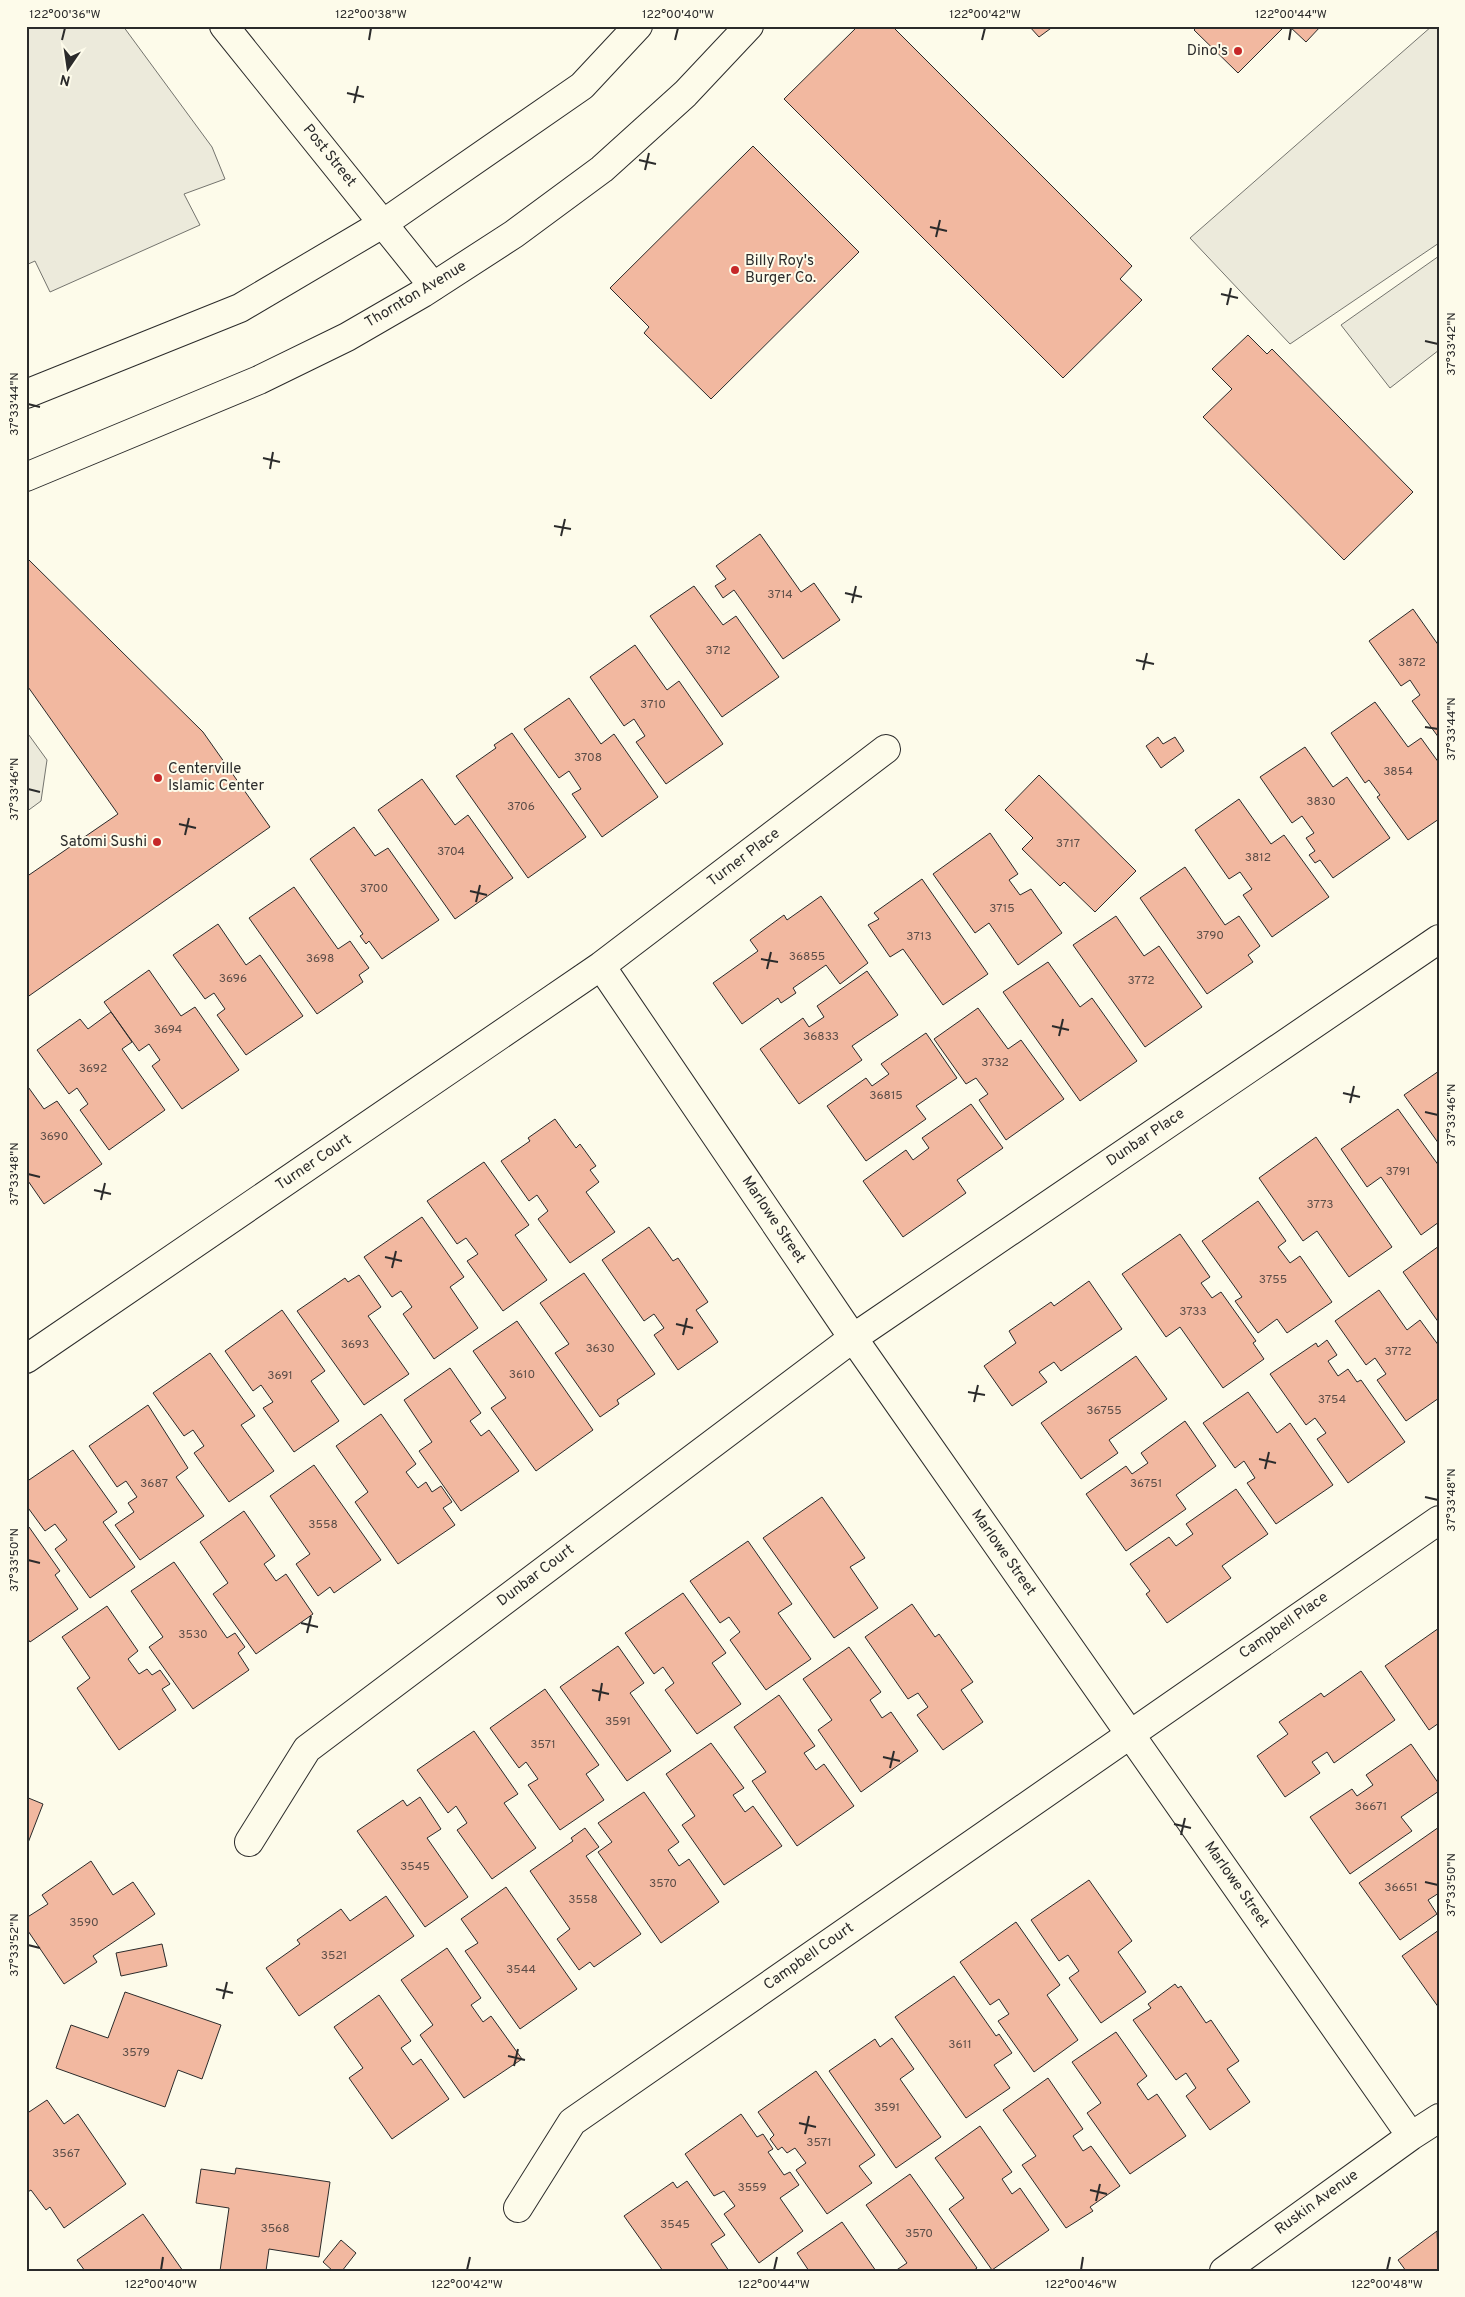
<svg xmlns="http://www.w3.org/2000/svg" width="1465" height="2297" font-family="Overpass,sans-serif">
  <style>
    .parking { fill: #eceadb; stroke: #74746e }
    .building { fill: #f2b8a0; stroke: #2b2b2b }
    .lines { fill: none; stroke-linecap: round; stroke-linejoin: round }
    .street-casing { stroke: #2b2b2b; stroke-width: 30 }
    .secondary-casing { stroke: #2b2b2b; stroke-width: 30 }
    .street { stroke: #fdfbea; stroke-width: 28 }
    .secondary { stroke: #fdfbea; stroke-width: 28 }
    .ticks { fill: none; stroke: #2b2b2b; stroke-width: 2 }
    .poi-dot { fill: #c62828; stroke: #fdfbea; stroke-width: 2 }
    .labels { text-anchor: middle; dominant-baseline: central; stroke-width: 4; stroke-linejoin: round; paint-order: stroke }
    .number-label { font-size: 12px; fill: #5d4e48 }
    .poi-label { font-size: 15px; fill: #2b2b2b; stroke: #fdfbea; text-anchor: end }
    .street-label { font-size: 15px; fill: #2b2b2b; stroke: #fdfbea }
    .neatline { fill: none; stroke: #2b2b2b; stroke-width: 2 }
    .ticks-label { font-size: 12px; text-anchor: middle; fill: #2b2b2b }
  </style>
  <rect width="100%" height="100%" fill="#fdfbea"/>
  <path class="parking" d="M26 26H123L212 147 225 179 184 194 200 225 50 292 35 261 26 265Z
    M1432 26H1439V243L1290 344 1190 238Z
    M1439 256V350L1390 388 1341 325Z
    M26 731 47 760 41 801 26 812Z"/>
  <path class="building" d="M858 26H892L1132 266 1120 279 1142 300 1063 378 784 99Z
    M1029 26H1054L1039 37Z
    M1198 26H1285L1238 73 1194 30Z
    M1289 26H1321L1306 42Z
    M753 146 859 252 711 399 644 333 649 327 610 288Z
    M1248 335 1267 354 1272 349 1413 492 1344 560 1203 417 1232 389 1212 369Z
    M760 534 801 592 814 583 840 620 783 659 734 590 723 598 715 586 726 579 716 566Z
    M29 560 203 732 270 827 26 998V877L118 814 26 684V561Z
    M694 586 723 625 736 616 779 677 722 717 650 616Z
    M1413 609 1439 646V738L1412 701 1420 695 1410 680 1401 686 1369 641Z
    M635 645 667 690 679 681 723 744 666 784 636 742 645 736 634 719 624 726 590 677Z
    M569 698 601 744 614 734 658 797 602 837 572 794 581 789 569 771 559 778 524 729Z
    M1375 702 1408 747 1421 738 1439 763V819L1408 840 1377 797 1380 795 1369 780 1365 783 1331 733Z
    M512 733 586 837 528 878 456 776 496 748 494 745Z
    M1158 737 1163 744 1175 737 1184 751 1161 768 1146 746Z
    M1305 747 1333 787 1347 777 1390 838 1333 878 1320 860 1315 863 1309 855 1315 851 1306 838 1314 833 1302 816 1292 823 1260 777Z
    M1039 775 1136 871 1095 912 1064 882 1060 886 1022 849 1033 838 1005 810Z
    M422 779 455 825 468 815 513 878 455 919 378 810Z
    M1239 799 1271 844 1284 835 1329 897 1272 937 1243 895 1252 889 1240 872 1229 879 1195 830Z
    M354 827 375 856 388 848 439 920 382 959 369 941 366 944 360 936 363 934 310 859Z
    M990 833 1018 874 1009 880 1020 895 1031 889 1062 933 1018 965 989 923 975 933 933 874Z
    M1185 867 1225 925 1239 916 1260 946 1248 955 1253 962 1207 994 1140 898Z
    M922 879 988 974 943 1005 903 949 890 957 868 925 879 919 874 913Z
    M294 887 338 949 350 941 369 968 359 975 363 982 317 1014 249 918Z
    M821 896 868 963 840 984 826 965 793 988 796 993 781 1003 778 998 742 1024 713 983 758 951 750 940 784 915 787 920Z
    M1116 916 1144 956 1159 946 1202 1007 1145 1047 1073 945Z
    M218 924 246 965 260 955 303 1016 246 1055 217 1015 225 1009 214 993 205 999 173 955Z
    M1048 962 1080 1007 1092 998 1137 1061 1080 1101 1003 992Z
    M149 970 181 1016 195 1007 239 1070 182 1109 152 1066 160 1060 149 1044 139 1051 104 1002Z
    M867 971 898 1015 852 1046 862 1060 799 1104 760 1049 803 1018 809 1027 824 1017 817 1006Z
    M978 1008 1008 1049 1021 1040 1064 1099 1006 1140 979 1100 988 1094 976 1078 966 1084 934 1039Z
    M111 1012 132 1042 122 1049 165 1110 109 1150 80 1110 88 1104 77 1088 69 1094 37 1050 80 1019 88 1029Z
    M926 1033 957 1078 916 1106 926 1119 866 1161 827 1106 866 1078 872 1086 889 1074 881 1064Z
    M1439 1071V1144L1404 1095Z
    M26 1084 44 1109 57 1101 102 1164 44 1204 26 1178Z
    M971 1104 1003 1148 957 1180 966 1193 903 1237 863 1181 906 1150 913 1160 929 1148 922 1138Z
    M1398 1109 1439 1166V1222L1421 1235 1381 1177 1367 1187 1341 1149Z
    M555 1119 576 1148 580 1144 596 1166 590 1170 599 1182 586 1192 615 1232 570 1263 538 1219 548 1211 537 1195 529 1201 501 1161 530 1141 528 1138Z
    M1316 1137 1392 1247 1349 1277 1317 1231 1303 1241 1259 1178Z
    M484 1162 529 1225 515 1235 547 1280 503 1311 467 1261 478 1254 466 1238 457 1244 427 1201Z
    M1258 1201 1286 1241 1278 1247 1290 1263 1300 1256 1332 1302 1287 1333 1277 1319 1258 1333 1235 1301 1242 1297 1202 1241Z
    M422 1217 464 1277 450 1287 478 1328 434 1359 403 1314 412 1307 401 1291 392 1297 364 1257Z
    M649 1227 673 1261 678 1258 708 1302 696 1310 718 1342 678 1370 654 1335 664 1328 654 1314 644 1321 602 1260Z
    M1180 1234 1210 1277 1201 1283 1212 1298 1221 1292 1256 1341 1253 1343 1264 1359 1223 1388 1180 1327 1166 1337 1122 1274Z
    M1439 1246V1323L1403 1272Z
    M584 1273 655 1374 617 1400 619 1404 600 1417 555 1353 569 1344 540 1303Z
    M359 1275 381 1307 368 1316 409 1374 364 1405 297 1311 345 1278 348 1282Z
    M1089 1281 1122 1329 1061 1371 1054 1362 1039 1372 1047 1382 1012 1406 984 1366 1016 1343 1009 1331 1051 1302 1054 1306Z
    M1379 1290 1407 1330 1420 1320 1439 1346V1398L1406 1421 1377 1380 1386 1374 1375 1358 1366 1365 1335 1321Z
    M282 1310 325 1371 311 1381 339 1421 294 1452 263 1408 273 1402 261 1385 253 1391 225 1351Z
    M517 1321 593 1430 536 1471 491 1408 506 1398 473 1351Z
    M1327 1340 1337 1355 1328 1361 1338 1376 1348 1369 1357 1382 1361 1380 1405 1442 1348 1483 1317 1439 1326 1433 1315 1418 1306 1425 1270 1374 1316 1343 1318 1347Z
    M210 1353 255 1416 241 1425 274 1471 229 1502 194 1453 204 1446 193 1430 184 1436 153 1393Z
    M1136 1356 1167 1399 1109 1440 1118 1453 1081 1479 1041 1423Z
    M450 1368 481 1413 470 1421 481 1436 489 1430 519 1471 461 1511 419 1451 432 1442 404 1400Z
    M1248 1392 1277 1433 1290 1423 1333 1485 1276 1524 1247 1483 1255 1478 1244 1461 1235 1468 1203 1423Z
    M148 1405 188 1468 176 1477 204 1516 140 1560 115 1525 134 1512 128 1503 137 1497 126 1481 117 1487 89 1446Z
    M381 1414 416 1464 406 1472 418 1488 426 1482 432 1492 441 1486 452 1502 443 1508 455 1525 398 1564 355 1502 368 1492 336 1446Z
    M1185 1421 1216 1466 1176 1495 1186 1509 1126 1551 1086 1494 1126 1466 1132 1474 1148 1463 1141 1453Z
    M73 1450 117 1512 103 1522 135 1567 90 1598 55 1549 67 1540 55 1524 45 1531 26 1505V1482Z
    M314 1465 381 1560 334 1593 330 1587 318 1596 296 1564 310 1554 270 1496Z
    M1236 1489 1268 1534 1222 1566 1231 1578 1167 1623 1146 1594 1150 1591 1130 1564 1169 1537 1176 1546 1193 1534 1186 1524Z
    M822 1497 865 1558 850 1567 878 1608 834 1638 763 1538Z
    M244 1511 275 1556 264 1564 276 1581 286 1574 313 1614 256 1654 213 1594 228 1583 200 1542Z
    M29 1527 60 1571 55 1575 78 1609 30 1642 26 1636V1529Z
    M748 1541 792 1604 778 1613 811 1659 766 1690 730 1640 740 1632 729 1617 720 1623 690 1581Z
    M174 1562 227 1638 235 1633 245 1647 238 1653 249 1670 193 1709 149 1647 163 1637 131 1591Z
    M683 1593 726 1653 712 1663 741 1704 697 1734 665 1690 674 1683 663 1667 654 1674 625 1633Z
    M912 1604 935 1637 939 1634 973 1682 961 1690 983 1722 943 1750 917 1715 928 1707 918 1693 908 1699 865 1637Z
    M107 1606 138 1651 128 1659 139 1674 147 1669 152 1675 160 1670 170 1684 162 1689 176 1710 119 1750 77 1688 90 1678 62 1637Z
    M1439 1628V1723L1429 1730 1385 1666Z
    M618 1646 644 1683 630 1693 671 1751 627 1781 560 1687Z
    M849 1647 881 1692 870 1700 882 1718 891 1712 918 1751 861 1792 818 1730 832 1720 803 1679Z
    M1361 1671 1395 1720 1334 1763 1327 1752 1312 1762 1320 1773 1285 1797 1257 1756 1288 1734 1279 1722 1321 1693 1324 1697Z
    M545 1689 599 1765 586 1774 604 1800 560 1830 528 1785 538 1779 526 1762 519 1768 490 1728Z
    M779 1695 815 1746 804 1753 816 1770 824 1764 854 1806 797 1846 752 1781 766 1772 734 1727Z
    M474 1731 518 1794 504 1803 536 1848 492 1879 457 1830 467 1823 456 1806 448 1813 417 1770Z
    M711 1743 744 1788 733 1795 745 1812 753 1806 782 1846 724 1885 682 1825 695 1816 666 1774Z
    M1411 1744 1439 1784V1791L1401 1817 1412 1831 1350 1874 1310 1817 1352 1789 1357 1796 1373 1785 1366 1775Z
    M644 1792 679 1842 668 1850 679 1866 689 1859 719 1902 661 1943 598 1852 612 1842 598 1823Z
    M26 1797 43 1804 26 1848Z
    M420 1797 441 1829 427 1838 468 1897 425 1927 357 1831 403 1800 407 1806Z
    M1439 1827V1893L1428 1900 1437 1914 1400 1940 1359 1883Z
    M585 1828 599 1847 586 1856 641 1934 594 1967 590 1962 579 1970 557 1939 570 1929 530 1871 573 1841 571 1838Z
    M91 1861 113 1895 133 1882 155 1914 93 1956 97 1962 64 1984 26 1928V1918L48 1904 42 1895Z
    M1089 1880 1132 1941 1118 1952 1146 1992 1101 2023 1069 1978 1079 1971 1068 1955 1059 1961 1031 1920Z
    M506 1887 577 1989 520 2029 465 1951 478 1943 461 1919Z
    M386 1896 414 1936 299 2016 266 1968 300 1944 297 1940 341 1909 350 1921Z
    M1016 1922 1060 1985 1047 1995 1078 2040 1034 2072 998 2021 1009 2014 999 1999 990 2005 960 1962Z
    M1439 1930V2008L1402 1956Z
    M162 1944 167 1966 121 1976 116 1953Z
    M447 1948 481 1998 471 2005 483 2022 491 2016 522 2059 464 2098 420 2035 433 2025 401 1980Z
    M954 1976 996 2036 999 2034 1012 2053 994 2065 1010 2088 966 2118 895 2017Z
    M1175 1984 1178 1988 1181 1986 1206 2023 1211 2020 1239 2061 1227 2069 1250 2102 1210 2130 1186 2096 1196 2088 1186 2073 1176 2080 1133 2020 1151 2008 1148 2004Z
    M125 1992 221 2025 202 2079 178 2070 165 2107 56 2068 71 2025 108 2038Z
    M379 1995 411 2041 401 2048 413 2065 421 2059 449 2099 392 2139 349 2078 363 2068 334 2027Z
    M1116 2032 1147 2076 1137 2084 1148 2100 1157 2094 1186 2136 1130 2174 1087 2113 1101 2103 1072 2062Z
    M892 2038 914 2069 900 2079 941 2137 896 2168 829 2071 875 2039 880 2047Z
    M816 2071 875 2155 859 2166 872 2183 827 2214 796 2170 806 2163 795 2148 787 2153 782 2147 778 2150 770 2139 774 2135 758 2112Z
    M1048 2078 1083 2129 1073 2136 1083 2151 1091 2146 1120 2186 1090 2207 1093 2211 1066 2228 1022 2165 1036 2156 1003 2110Z
    M47 2100 64 2124 78 2114 126 2184 64 2228 50 2207 46 2210 31 2190 26 2193V2114Z
    M741 2114 757 2137 763 2134 773 2149 768 2152 784 2175 790 2172 799 2185 780 2198 803 2231 759 2263 724 2214 735 2206 724 2191 714 2196 685 2154Z
    M980 2126 1012 2172 1002 2179 1012 2194 1020 2188 1049 2230 992 2270 949 2209 964 2198 935 2158Z
    M236 2168 330 2182 319 2257 269 2249 266 2271H220L229 2208 196 2203 201 2169 235 2174Z
    M910 2174 977 2268 973 2271H895L907 2263 866 2205Z
    M687 2181 725 2235 711 2244 729 2271H663L624 2216 673 2182 677 2188Z
    M143 2214 183 2271H85L77 2260Z
    M842 2222 876 2271H809L797 2253Z
    M1437 2231 1439 2271H1406L1398 2260Z
    M341 2240 356 2253 342 2271H333L323 2262Z"/>
  <g class="lines">
    <g class="street-casing">
      <path id="street" d="M224 26 433 286
        M601 966 853 1338 1411 2136
        M26 1359 601 966 886 749
        M249 1842 307 1749 853 1338 1439 939
        M518 2208 572 2122 1439 1520
        M1224 2271 1411 2136 1439 2118"/>
    </g>
    <g class="secondary-casing">
      <path id="secondary" d="M26 394 240 308 384 223 582 86 638 26
        M26 477 259 380 347 337 423 293 514 234 602 169 685 94 749 26"/>
    </g>
    <use href="#street" class="street"/>
    <use href="#secondary" class="secondary"/>
  </g>
  <path class="ticks" d="M62 40 65 28M369 40 371 28M675 40 678 28M982 40 985 28M1289 40 1291 28M347 93 364 97M354 103 358 86M639 160 656 164M645 170 649 153M930 227 947 231M936 237 940 220M1221 294 1238 298M1227 305 1231 288M1425 341 1438 344M28 404 40 407M263 458 280 462M270 469 273 452M554 526 571 529M561 536 565 519M845 593 862 597M852 603 856 586M1136 660 1154 664M1143 670 1147 653M1425 727 1438 729M28 789 40 792M179 824 196 828M185 835 189 818M470 891 487 895M476 902 480 885M761 959 778 962M767 969 771 952M1052 1026 1069 1030M1059 1036 1063 1019M1343 1093 1360 1097M1350 1103 1354 1086M1425 1112 1438 1115M28 1174 40 1177M94 1190 111 1194M101 1200 105 1183M385 1257 402 1261M392 1268 396 1251M676 1324 693 1328M683 1335 687 1318M968 1392 985 1395M974 1402 978 1385M1259 1459 1276 1463M1265 1469 1269 1452M1425 1497 1438 1500M28 1560 40 1563M301 1623 318 1627M307 1633 311 1616M592 1690 609 1694M599 1701 602 1683M883 1757 900 1761M890 1768 894 1751M1174 1824 1191 1828M1181 1835 1185 1818M1425 1882 1438 1885M28 1945 40 1948M216 1989 233 1993M223 1999 227 1982M508 2056 525 2060M514 2066 518 2049M799 2123 816 2127M805 2134 809 2116M1090 2190 1107 2194M1096 2201 1100 2184M161 2270 163 2257M467 2270 470 2257M774 2270 777 2257M1081 2270 1083 2257M1387 2270 1390 2257"/>
  <g class="poi-dot">
    <circle cx="1238" cy="51" r="5"/>
    <circle cx="735" cy="270" r="5"/>
    <circle cx="158" cy="778" r="5"/>
    <circle cx="157" cy="842" r="5"/>
  </g>
  <g class="labels">
    <g class="number-label">
      <text x="780" y="595">3714</text>
      <text x="718" y="651">3712</text>
      <text x="1412" y="663">3872</text>
      <text x="653" y="705">3710</text>
      <text x="588" y="758">3708</text>
      <text x="1398" y="772">3854</text>
      <text x="1321" y="802">3830</text>
      <text x="521" y="807">3706</text>
      <text x="1068" y="844">3717</text>
      <text x="451" y="852">3704</text>
      <text x="1258" y="858">3812</text>
      <text x="374" y="889">3700</text>
      <text x="1002" y="909">3715</text>
      <text x="1210" y="936">3790</text>
      <text x="919" y="937">3713</text>
      <text x="807" y="957">36855</text>
      <text x="320" y="959">3698</text>
      <text x="233" y="979">3696</text>
      <text x="1141" y="981">3772</text>
      <text x="168" y="1030">3694</text>
      <text x="821" y="1037">36833</text>
      <text x="995" y="1063">3732</text>
      <text x="93" y="1069">3692</text>
      <text x="886" y="1096">36815</text>
      <text x="54" y="1137">3690</text>
      <text x="1398" y="1172">3791</text>
      <text x="1320" y="1205">3773</text>
      <text x="1273" y="1280">3755</text>
      <text x="1193" y="1312">3733</text>
      <text x="355" y="1345">3693</text>
      <text x="600" y="1349">3630</text>
      <text x="1398" y="1352">3772</text>
      <text x="522" y="1375">3610</text>
      <text x="280" y="1376">3691</text>
      <text x="1332" y="1400">3754</text>
      <text x="1104" y="1411">36755</text>
      <text x="154" y="1484">3687</text>
      <text x="1146" y="1484">36751</text>
      <text x="323" y="1525">3558</text>
      <text x="193" y="1635">3530</text>
      <text x="618" y="1722">3591</text>
      <text x="543" y="1745">3571</text>
      <text x="1371" y="1807">36671</text>
      <text x="415" y="1867">3545</text>
      <text x="663" y="1884">3570</text>
      <text x="1401" y="1888">36651</text>
      <text x="583" y="1900">3558</text>
      <text x="84" y="1923">3590</text>
      <text x="334" y="1956">3521</text>
      <text x="521" y="1970">3544</text>
      <text x="960" y="2045">3611</text>
      <text x="136" y="2053">3579</text>
      <text x="887" y="2108">3591</text>
      <text x="819" y="2143">3571</text>
      <text x="66" y="2154">3567</text>
      <text x="752" y="2188">3559</text>
      <text x="675" y="2225">3545</text>
      <text x="275" y="2229">3568</text>
      <text x="919" y="2234">3570</text>
    </g>
    <g class="poi-label">
      <text x="1228" y="51">Dino's</text>
      <text x="745" y="261" text-anchor="start">Billy Roy's<tspan x="745" dy="17">Burger Co.</tspan></text>
      <text x="168" y="769" text-anchor="start">Centerville<tspan x="168" dy="17">Islamic Center</tspan></text>
      <text x="147" y="842">Satomi Sushi</text>
    </g>
    <g class="street-label">
      <text transform="translate(329 156) rotate(51)">Post Street</text>
      <text transform="translate(416 295) rotate(-31)">Thornton Avenue</text>
      <text transform="translate(744 858) rotate(-37)">Turner Place</text>
      <text transform="translate(1146 1138) rotate(-34)">Dunbar Place</text>
      <text transform="translate(314 1163) rotate(-34)">Turner Court</text>
      <text transform="translate(773 1220) rotate(56)">Marlowe Street</text>
      <text transform="translate(1003 1553) rotate(55)">Marlowe Street</text>
      <text transform="translate(536 1576) rotate(-37)">Dunbar Court</text>
      <text transform="translate(1284 1626) rotate(-35)">Campbell Place</text>
      <text transform="translate(1236 1885) rotate(55)">Marlowe Street</text>
      <text transform="translate(809 1957) rotate(-35)">Campbell Court</text>
      <text transform="translate(1317 2203) rotate(-36)">Ruskin Avenue</text>
    </g>
  </g>
  <rect width="1465" height="2297" fill="none" stroke="#fdfbea" stroke-width="55"/>
  <g transform="translate(68 68) rotate(193)" stroke="#fdfbea" stroke-width="4" paint-order="stroke">
  <path d="M0-4L9 19L0 12L-9 19Z" fill="#2b2b2b"/>
  <text y="-8" font-size="14" font-weight="bold" text-anchor="middle" fill="#2b2b2b">N</text>
  </g>
  <rect x="28" y="28" width="1410" height="2242" class="neatline"/>
  <g class="ticks-label">
    <text x="65" y="18">122°00'36"W</text>
    <text x="371" y="18">122°00'38"W</text>
    <text x="678" y="18">122°00'40"W</text>
    <text x="985" y="18">122°00'42"W</text>
    <text x="1291" y="18">122°00'44"W</text>
    <text transform="translate(1451 344) rotate(-90)" y="4">37°33'42"N</text>
    <text transform="translate(14 404) rotate(-90)" y="4">37°33'44"N</text>
    <text transform="translate(1451 729) rotate(-90)" y="4">37°33'44"N</text>
    <text transform="translate(14 789) rotate(-90)" y="4">37°33'46"N</text>
    <text transform="translate(1451 1115) rotate(-90)" y="4">37°33'46"N</text>
    <text transform="translate(14 1174) rotate(-90)" y="4">37°33'48"N</text>
    <text transform="translate(1451 1500) rotate(-90)" y="4">37°33'48"N</text>
    <text transform="translate(14 1560) rotate(-90)" y="4">37°33'50"N</text>
    <text transform="translate(1451 1885) rotate(-90)" y="4">37°33'50"N</text>
    <text transform="translate(14 1945) rotate(-90)" y="4">37°33'52"N</text>
    <text x="161" y="2288">122°00'40"W</text>
    <text x="467" y="2288">122°00'42"W</text>
    <text x="774" y="2288">122°00'44"W</text>
    <text x="1081" y="2288">122°00'46"W</text>
    <text x="1387" y="2288">122°00'48"W</text>
  </g>
</svg>
